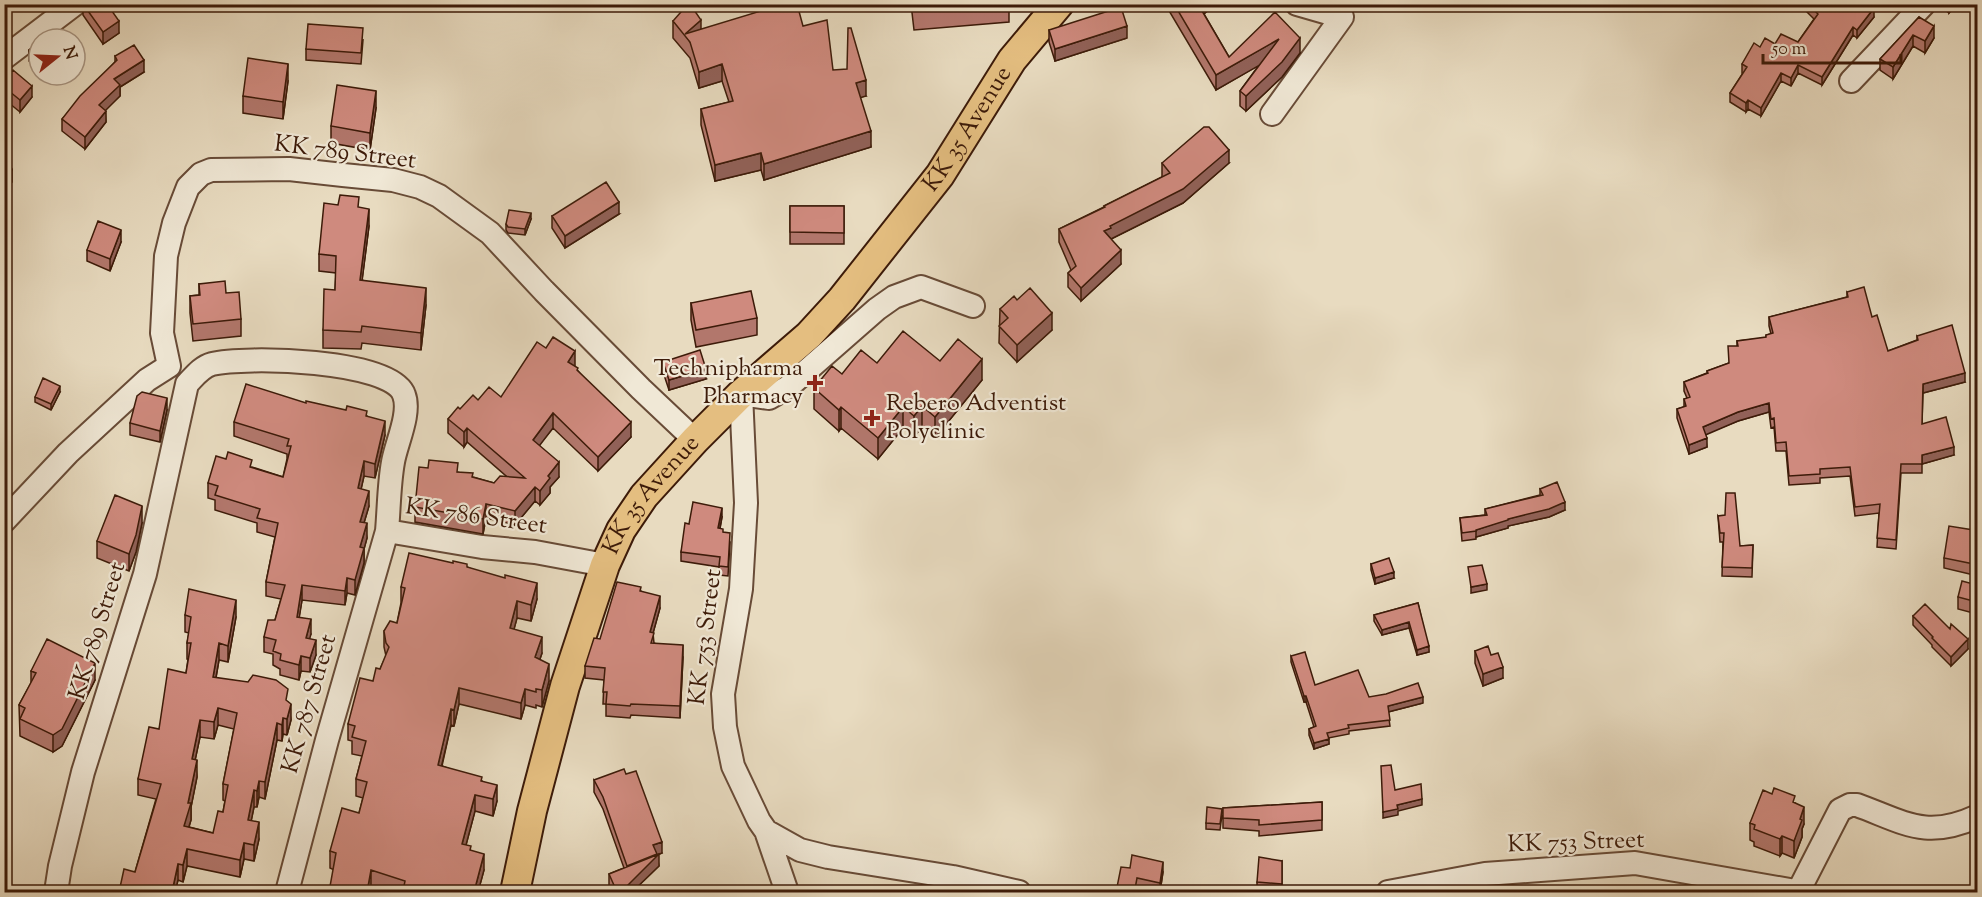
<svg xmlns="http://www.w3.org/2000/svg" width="1982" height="897" font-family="'Sorts Mill Goudy',serif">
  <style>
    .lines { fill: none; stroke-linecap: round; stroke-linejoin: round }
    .minor-casing { stroke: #684b37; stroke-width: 26 }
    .major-casing { stroke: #3d1b09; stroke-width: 32 }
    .minor { stroke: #f0e8d6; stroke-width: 22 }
    .major { stroke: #e4be80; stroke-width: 28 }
    .wall { fill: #b2776c; stroke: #3d1b09; stroke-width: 1.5; fill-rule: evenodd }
    .shaded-wall { fill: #916158; stroke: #3d1b09; stroke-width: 1.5 }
    .building { fill: #cf8a7e; stroke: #3d1b09; stroke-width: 1.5; fill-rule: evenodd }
    .poi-dot { fill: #8f2418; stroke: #f0e8d6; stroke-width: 2 }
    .labels { text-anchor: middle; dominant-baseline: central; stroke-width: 4.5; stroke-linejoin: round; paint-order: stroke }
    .street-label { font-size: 24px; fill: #3d1b09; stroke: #f0e8d6 }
    .poi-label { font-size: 24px; fill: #3d1b09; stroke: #f0e8d6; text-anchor: end }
  </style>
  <rect width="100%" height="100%" fill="#e8dbc0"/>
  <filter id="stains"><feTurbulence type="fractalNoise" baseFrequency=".00333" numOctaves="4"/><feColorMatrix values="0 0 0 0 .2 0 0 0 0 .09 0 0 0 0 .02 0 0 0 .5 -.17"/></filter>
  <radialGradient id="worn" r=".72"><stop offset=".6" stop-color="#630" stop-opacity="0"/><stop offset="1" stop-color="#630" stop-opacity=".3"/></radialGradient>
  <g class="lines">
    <g class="minor-casing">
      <path id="minor" d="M4 58 75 4
        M1851 81 1924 4
        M1272 114 1342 17 1297 4
        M973 306 921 287 894 297 877 309 788 387 769 398 741 394 746 503 741 589 723 694 725 727 733 766 759 821 766 831 800 850 828 857 953 877 1019 892
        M169 366 162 333 166 256 174 223 188 187 201 174 211 170 289 169 343 175 393 180 420 187 439 196 490 233 544 291 641 389 695 440
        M187 384C194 377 201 367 212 364 243 356 392 359 404 395 411 413 396 444 393 462 389 484 389 508 387 531L482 547 535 552 605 565
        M4 521 68 453 147 380 169 366
        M766 831 787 892
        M56 892 60 866 83 772 145 574 187 384
        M287 892 327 740 387 531
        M1388 892 1485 874 1635 863 1801 892
        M1798 892 1840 810 1850 805H1857C1906 823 1926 840 1978 816"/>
    </g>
    <g class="major-casing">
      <g id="major">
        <path id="s1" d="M515 892 532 811 565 686 605 565 621 530 644 496 695 440 741 394 809 335 842 299 940 175 1012 60 1059 4"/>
      </g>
    </g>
    <use href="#minor" class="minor"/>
    <use href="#major" class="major"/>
  </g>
  <path class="wall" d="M83 4H107L119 33 103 44 83 15Z
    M911 4H1009V22L914 30Z
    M1165 4H1215L1204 14 1229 57 1300 53 1282 77 1246 111 1240 106V91L1259 65 1216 90Z
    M1799 4H1869L1874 17 1857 38 1853 35 1822 85 1798 73 1791 86 1781 81 1761 116 1748 109 1746 112 1730 102V93L1743 73H1742V64L1760 47 1775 44 1798 42 1814 19Z
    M1937 4H1956L1949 13Z
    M1919 17 1934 38 1925 53 1913 46 1893 79 1880 70V59Z
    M673 21 701 29 803 26 833 70 866 96 860 97 871 147 764 180 761 170 715 181 701 125V109L729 102 722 81 699 88 690 58 673 38Z
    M1049 30 1127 38 1055 61 1049 42Z
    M363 40 361 64 306 60V49Z
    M39 43V66L29 61V50Z
    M115 56 144 72 120 87V96L105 110 106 122 85 149 62 131V119L115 62Z
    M4 81 32 97 20 112 4 99Z
    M288 81 283 119 243 113V96Z
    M376 108 370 150 331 143V126Z
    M1162 163H1229L1183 203 1111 239 1121 264 1081 301 1068 287V273L1071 270 1059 242V229L1104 207V206L1162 177Z
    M790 206H844V244H790Z
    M359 208 369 226 362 280 426 305 421 350 362 343 361 349 323 348V330L335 290 336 273 319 271V254Z
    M619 214 565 248 552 228V216Z
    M531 219 525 235 508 233 506 230V224Z
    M121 242 110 271 87 261V250Z
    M199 284 226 293 241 319V336L193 341 190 313V296L199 295Z
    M1847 292 1872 317 1888 351 1917 340V336L1965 382 1923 393 1922 424 1954 455 1922 464V473H1901L1896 549 1877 547 1879 513 1855 516 1850 476 1820 478V483L1789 485 1786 451H1776L1774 427 1771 428 1769 412 1738 421 1705 434 1707 447 1689 454 1677 418V409L1684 407V399L1687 398 1684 391V382L1707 373V371L1729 363 1737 346V341L1766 338V335L1771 334 1769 326V317L1847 297Z
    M1017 300 1052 330 1017 362 999 343 1000 309Z
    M691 303 757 318V335L696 347 691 320Z
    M940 361 982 380 935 438 922 427 914 437 903 428 878 459 841 428 839 431 814 409V388L842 374 877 363Z
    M663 362 706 379 669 390 663 372Z
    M574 366 631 437 598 471 553 428 539 445 559 477 550 487V493L540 505 535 501 515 525 486 518 483 534 415 522V507L458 472 473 477 494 483 506 476 467 442 464 447 448 433V419L460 409 478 400 501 397Z
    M60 392 51 410 35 402V397Z
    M306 403 367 416 385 435 375 478 364 476 361 489 369 506 364 523 367 538 364 549V563L355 595 347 593 345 605 302 600 299 617 311 634 309 638 316 655 310 672 301 671 299 680 280 675V669L273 665V654L264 652V637L275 620 281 599 266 596V582L275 537 257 532V523L215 510V500L208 498V483L252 467 283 477 287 459V454L234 436V422Z
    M167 410 160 442 130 435V423Z
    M1540 489 1565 510 1549 517 1508 526V528L1476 537V539L1462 541 1460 518 1485 515V509L1540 495Z
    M1977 501V560H1976L1974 575 1944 568V558L1973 530 1972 502Z
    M1718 516 1740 546 1753 545 1752 577 1722 576 1723 542H1720Z
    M722 517 720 529 730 542 728 576 719 575V567L681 561V552L689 524Z
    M142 523 136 552 129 571 97 558V541Z
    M1371 564 1394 578 1375 584 1371 570Z
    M467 567 537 599 531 621 517 618 514 629 542 653 540 659 549 681 542 707 536 705V708L525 705 521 719 459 704 454 726 451 725 442 766 482 781 497 801 493 816 475 811 466 845 484 870 478 892H391L371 887 330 868V851L359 813 363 798 356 796V779L362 756 352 754V741L348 740V724L373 681 380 669 386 656 384 647V631L397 623 401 603V587Z
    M1977 585V614L1958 609V597Z
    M641 591 660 608 653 633 654 643 683 657 680 718 631 715 630 718 606 716V704H603L604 680 585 678V666L600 639Z
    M1418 603 1429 652 1417 655 1409 628 1382 635 1374 621V615Z
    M185 615 236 617 228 662 219 660 216 678 288 702 291 720 287 735 283 734 282 741 277 740 265 799 259 797 257 807H254L251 821 259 839 254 861 244 859 240 877 187 866 183 882 178 880 175 892H119L135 872 156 799 138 795V779L159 729 186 673 188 659H187V643L189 633 185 632ZM218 725 234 729 223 784V800L225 801 223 812 213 833 189 827 191 820V807L197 777 195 760 200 737 214 739Z
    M1913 616 1968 649 1951 666 1932 647V645L1913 625Z
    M1475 651 1491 655 1503 678 1483 686 1475 663Z
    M1291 656 1315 685 1369 697 1423 703 1388 712 1390 726 1349 731V734L1328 738 1329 744 1314 749 1309 735V729L1314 727 1306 702H1304L1291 662Z
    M31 671 95 680 62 746 53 752 20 736 19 705 31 683Z
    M594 780 662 853 657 855 659 866 632 892H612L609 886V874L624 868 603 809 594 792Z
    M1322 802V830L1259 836V831L1223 828V808Z
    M1795 803 1804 824 1802 829V837L1794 858 1782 853 1780 856 1754 846V842L1750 840V823Z
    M1222 815 1220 830 1206 829V823Z
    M1282 861V892H1257V882Z
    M1130 868 1163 872 1160 892 1137 888 1136 892H1117V887Z"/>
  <path class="shaded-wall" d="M1198 4H1215L1198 19Z
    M1951 4H1956L1949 13V7Z
    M1874 8V17L1857 38V30Z
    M701 20V36L690 42 685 34Z
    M119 21V33L103 44V32Z
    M1127 26V38L1055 61V49Z
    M1934 26V38L1925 53V41Z
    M1853 27V35L1822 85V77Z
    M1913 35V46L1893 79V67Z
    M1300 38V53L1282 77 1246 111V96Z
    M1279 39V54L1216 90V75Z
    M144 60V72L120 87V96L99 117V105L114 79Z
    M288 64V81L283 119V102Z
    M722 64V81L699 88V72Z
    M1798 65V73L1791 86V78Z
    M1781 73V81L1761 116V108Z
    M866 80V96L856 99V83Z
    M32 86V97L20 112V100Z
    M376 91V108L370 150V133Z
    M1748 100V109L1746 112V103Z
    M106 111V122L85 149V137Z
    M871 131V147L764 180V164Z
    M1229 150V163L1183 203 1111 239 1104 231 1110 226Z
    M761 153V170L715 181V165Z
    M12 170V182L4 194V182Z
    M619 202V214L565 248V236Z
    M369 209V226L360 297V280Z
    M531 213V219L525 235V229Z
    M121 230V242L110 271V259Z
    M1121 250V264L1081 301V288Z
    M426 288V305L421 350V333Z
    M1052 313V330L1017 362V345Z
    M575 351V366L568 376V362Z
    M982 359V380L935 438V417Z
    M706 369V379L669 390V380Z
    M1965 373V382L1923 393V384Z
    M60 386V392L51 410V404Z
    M167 398V410L160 442V431Z
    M1769 403V412L1738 421 1703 436V427L1738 412Z
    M922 406V427L914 437V416Z
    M841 407V428L839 431V410Z
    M903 407V428L878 459V438Z
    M553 413V428L533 454V440Z
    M385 421V435L375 478V464Z
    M631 422V437L598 471V457Z
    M467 428V442L464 447V432Z
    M1707 438V447L1689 454V445Z
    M1954 447V455L1922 464V455Z
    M364 461V476L358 503V488Z
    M559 462V477L550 487V493L540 505V491L548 476Z
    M535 487V501L515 525V511Z
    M369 491V506L360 536V522Z
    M1565 502V510L1549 517 1508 526V528L1476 537V530L1508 519Z
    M486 504V518L483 534V519Z
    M142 506V523L136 552 129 571V554Z
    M722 508V517L718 538V528Z
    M367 523V538L364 549V563L355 595V580L360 547Z
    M1976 550V560L1974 575V564Z
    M1394 572V578L1375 584V578Z
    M347 578V593L345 605V591Z
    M537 583V599L531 621V605Z
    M1487 584V590L1471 593V587Z
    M302 585V600L297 632V617Z
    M660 596V608L650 644V632Z
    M236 600V617L228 662V646Z
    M517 601V618L510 644V628Z
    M311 619V634L306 652V638Z
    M1409 622V628L1382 635V630Z
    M542 637V653L535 673V657Z
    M1968 639V649L1951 666V657Z
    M316 640V655L310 672V658Z
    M219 643V660L213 694V677Z
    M683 645V657L680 718V706Z
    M1429 646V652L1417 655V650Z
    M301 656V671L299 680V665Z
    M95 663V680L62 746 53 752V735Z
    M549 664V681L542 707V690Z
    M1503 667V678L1483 686V674Z
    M459 688V704L454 726V710Z
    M525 689V705L521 719V703Z
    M1304 696H1306V702H1304Z
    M1423 697V703L1388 712V706Z
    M291 704V720L287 735V719Z
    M218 708V725L214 739V722Z
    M451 709V725L438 781V765Z
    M283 718V734L282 741V725Z
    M200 720V737L192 775V759Z
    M277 723V740L265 799V782Z
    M1329 739V744L1314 749V743Z
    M197 760V777L191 807V820L184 842V826L188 803Z
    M259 781V797L257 807V791Z
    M497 785V801L493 816V799Z
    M254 790V807L248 837V820Z
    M475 795V811L462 860V844Z
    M1422 799V805L1398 811V815L1383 818V812L1397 805Z
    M1804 807V824L1802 829V837L1794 858V841L1800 819Z
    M259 822V839L254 861V845Z
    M1782 836V853L1780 856V839Z
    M662 842V853L657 855 659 854V866L632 892H621L627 877V866L653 845Z
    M244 843V859L240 877V860Z
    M187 849V866L183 882V865Z
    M484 854V870L478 892H474Z
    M1163 862V872L1160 892V883Z
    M178 864V880L175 892H172Z
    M371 870V887L370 892H367Z"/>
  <path class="building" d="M83 4H107L119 21 103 32Z
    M688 4H690L701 20 685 34 784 4H797L803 26 827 20 833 70 847 69 848 28H851L866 80 856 83 871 131 764 164 761 153 715 165 701 109 733 101 722 64 699 72 690 42 673 21Z
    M913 4H981L914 10Z
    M1174 4H1198L1229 57 1275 12 1300 38 1282 62 1246 96 1240 91 1279 39 1216 75Z
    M1808 4H1869L1874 8 1857 30 1853 27 1822 77 1798 65 1791 78 1781 73 1761 108 1748 100 1746 103 1730 93 1747 67 1742 64 1754 43 1760 47 1765 38 1775 44 1781 34 1798 42 1818 14Z
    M1121 7 1127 26 1055 49 1049 30Z
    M1919 17 1934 26 1925 41 1913 35 1893 67 1880 59Z
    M308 24 363 28 361 53 306 49Z
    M39 43V60L29 55V50Z
    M134 45 144 60 114 79 120 85 99 105 106 111 85 137 62 119 80 96 117 60 115 56Z
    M248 58 288 64 283 102 243 96Z
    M13 70 32 86 20 100 4 87V81Z
    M337 85 376 91 370 133 331 126Z
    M1204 127H1209L1229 150 1183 189 1110 226 1111 228 1104 231 1121 250 1081 288 1068 273 1076 266 1059 229 1105 207 1104 206 1170 173 1162 163Z
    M4 166 12 170 4 182Z
    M606 182 619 202 565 236 552 216Z
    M340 195 359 197 358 207 369 209 360 280 426 288 421 333 362 326 361 332 323 330 324 289 335 290 336 256 319 254 324 203 338 205Z
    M790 206H844V233L790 232Z
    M509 210 531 213 525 229 508 227 506 224Z
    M98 221 121 230 110 259 87 250Z
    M225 281 226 293 239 292 241 319 193 324 190 296 200 295 199 284Z
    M1864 287 1872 317 1877 315 1888 351 1918 340 1917 336 1952 325 1965 373 1923 384 1922 424 1946 417 1954 447 1922 455V464H1901L1896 540 1877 538 1880 504 1855 507 1850 467 1820 469V474L1789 476 1786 442 1776 443 1774 418 1771 419 1769 403 1738 412 1703 427 1707 438 1689 445 1677 409 1686 406 1684 399 1690 397 1684 382 1708 373 1707 371 1729 363 1728 346H1738L1737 341 1766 337V335L1773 333 1769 317 1848 297 1847 292Z
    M1030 288 1052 313 1017 345 999 326 1008 318 1000 309 1014 296 1017 300Z
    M751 291 757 318 696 330 691 303Z
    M903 331 940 361 958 339 982 359 935 417 922 406 914 416 903 407 878 438 841 407 839 410 814 388 832 366 842 374 861 350 877 363Z
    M553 337 575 351 568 362 578 368 577 370 631 422 598 457 553 413 533 440 559 462 548 476 550 478 540 491 535 487 515 511 486 504 483 519 415 507 419 467 428 468 429 460 458 463 457 472 473 473 472 477 494 483 500 476 525 478 467 428 464 432 448 419 458 407 460 409 473 395 478 400 489 387 501 397 537 342 546 348Z
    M700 350 706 369 669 380 663 362Z
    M43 378 60 386 51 404 35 397Z
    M246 384 306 403V401L346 410 347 406 367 411 366 416 385 421 375 464 364 461 358 488 369 491 360 522 367 523 360 547 364 548 355 580 347 578 345 591 302 585 297 617 311 619 306 638 316 640 310 658 301 656 299 665 280 660 281 654 273 651 276 640 264 637 268 620H275L285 585 266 582 278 523 257 518 260 509 215 495 218 486 208 483 216 456 226 459 228 452 252 460 250 467 283 477 291 446H287L289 439 234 422Z
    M142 392 167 398 160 431 130 423 137 396Z
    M1557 482 1565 502 1549 509 1508 519V520L1476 530V531L1462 533 1460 518 1487 515 1485 509 1543 495 1540 489Z
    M1726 493H1735L1740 546 1753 545 1752 568 1722 567 1724 533H1720L1718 516 1725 515Z
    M115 495 142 506 136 535 129 554 97 541Z
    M1977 501V550H1976L1974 564 1944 558 1949 526 1974 530 1972 502Z
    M693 502 722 508 718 528 723 529V532L730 533 728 567 719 566 720 557 681 552 685 523 689 524Z
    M409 553 453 563V561L467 564V567L505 578V575L537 583 531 605 517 601 510 628 542 637 535 657 549 664 542 690 536 689V692L525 689 521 703 459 688 454 710 451 709 438 765 482 777 481 781 497 785 493 799 475 795 462 844 471 846 470 850 484 854 474 892H415V890L404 886 405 881 371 870 367 892H329L336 853 330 851 342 808 359 813 367 782 356 779 366 741 352 737 355 726 348 724 360 678 373 681 376 668 380 669 389 647 386 643 384 631 390 621 397 623 405 588 401 587Z
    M1389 558 1394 572 1375 578 1371 564Z
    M1482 565 1487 584 1471 587 1468 567Z
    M1962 581 1977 585V602L1958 597Z
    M617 582 641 587 640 591 660 596 650 632 654 633 651 643 683 645 680 706 631 704 630 706 606 704 607 692H603L605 668 585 666 594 638 600 639Z
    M189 589 236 600 228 646 219 643 213 677 248 682 253 675 276 680 288 689 286 700 291 704 287 719 283 718 282 725 277 723 265 782 259 781 257 791 254 790 248 820 259 822 254 845 244 843 240 860 187 849 183 865 178 864 172 892H119L124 869 135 872 161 784 138 779 149 727 159 729 168 669 186 673 191 643H187L191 617 185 615ZM218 708 237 713 223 784 228 785 223 812 218 811 213 833 184 826 191 803H188L197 760 192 759 200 720 214 722Z
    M1418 603 1429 646 1417 650 1409 622 1382 630 1374 615Z
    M1925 604 1950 629 1951 624 1968 639 1951 657 1932 638 1933 637 1913 616Z
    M47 639 95 663 62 729 53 735 20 719 25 708 19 705 36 673 31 671Z
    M1488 646 1491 655 1498 653 1503 667 1483 674 1475 651Z
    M1305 652 1315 685 1358 670 1369 697 1386 694 1418 683 1423 697 1388 706 1390 720 1348 725 1349 728 1327 733 1329 739 1314 743 1309 729 1316 726 1306 696H1304L1291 656Z
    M1391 765 1395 790 1421 784 1422 799 1397 805 1398 809 1383 812 1381 766Z
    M624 769 626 774 636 771 662 842 653 845 657 854 627 866 603 797 594 780Z
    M1774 788 1795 796 1793 802 1804 807 1800 819 1802 820 1794 841 1782 836 1780 839 1754 829 1755 825 1750 823 1763 790 1772 794Z
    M1322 802V820L1259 825V820L1223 818V808Z
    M1207 807 1222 809 1220 824 1206 823Z
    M659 854 621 892H617L609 874Z
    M1132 855 1163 862 1160 883 1137 878 1135 889 1117 887 1121 867 1130 868Z
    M1259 857 1282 861V884L1257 882Z"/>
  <g class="poi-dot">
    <path d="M812 374h6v6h6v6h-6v6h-6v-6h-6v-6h6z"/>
    <path d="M869 409h6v6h6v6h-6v6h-6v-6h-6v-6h6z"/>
  </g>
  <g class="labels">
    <g class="street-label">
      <text stroke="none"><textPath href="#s1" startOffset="910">KK 35 Avenue</textPath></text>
      <text transform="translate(345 153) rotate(7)">KK 789 Street</text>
      <text stroke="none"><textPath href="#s1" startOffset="424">KK 35 Avenue</textPath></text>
      <text transform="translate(476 517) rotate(8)">KK 786 Street</text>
      <text transform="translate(98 631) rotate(-73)">KK 789 Street</text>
      <text transform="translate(706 637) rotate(-83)">KK 753 Street</text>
      <text transform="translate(310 704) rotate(-74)">KK 787 Street</text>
      <text transform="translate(1576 843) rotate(-2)">KK 753 Street</text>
    </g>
    <g class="poi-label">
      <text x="803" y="369">Technipharma<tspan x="803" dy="28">Pharmacy</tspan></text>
      <text x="886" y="404" text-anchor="start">Rebero Adventist<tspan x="886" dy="28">Polyclinic</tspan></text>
    </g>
  </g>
  <rect width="1982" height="897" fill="none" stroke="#e8dbc0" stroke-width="24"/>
  <rect x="6" y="6" width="1970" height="885" fill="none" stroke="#3d1b09" stroke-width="3"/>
  <rect x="12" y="12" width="1958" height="873" fill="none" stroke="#3d1b09" stroke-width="1.5"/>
  <g transform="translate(57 57) rotate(72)"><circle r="28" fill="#f0e8d6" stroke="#a89684" stroke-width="1.5"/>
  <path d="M0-4.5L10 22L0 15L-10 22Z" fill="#8f2418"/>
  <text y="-9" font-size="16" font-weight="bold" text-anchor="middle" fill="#3d1b09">N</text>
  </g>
  <path d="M1763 54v9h138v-9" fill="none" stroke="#3d1b09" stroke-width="3"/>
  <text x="1772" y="54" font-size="18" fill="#3d1b09" stroke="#f0e8d6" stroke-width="4.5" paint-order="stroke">50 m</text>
  <rect width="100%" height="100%" filter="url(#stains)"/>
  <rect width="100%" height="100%" fill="url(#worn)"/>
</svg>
